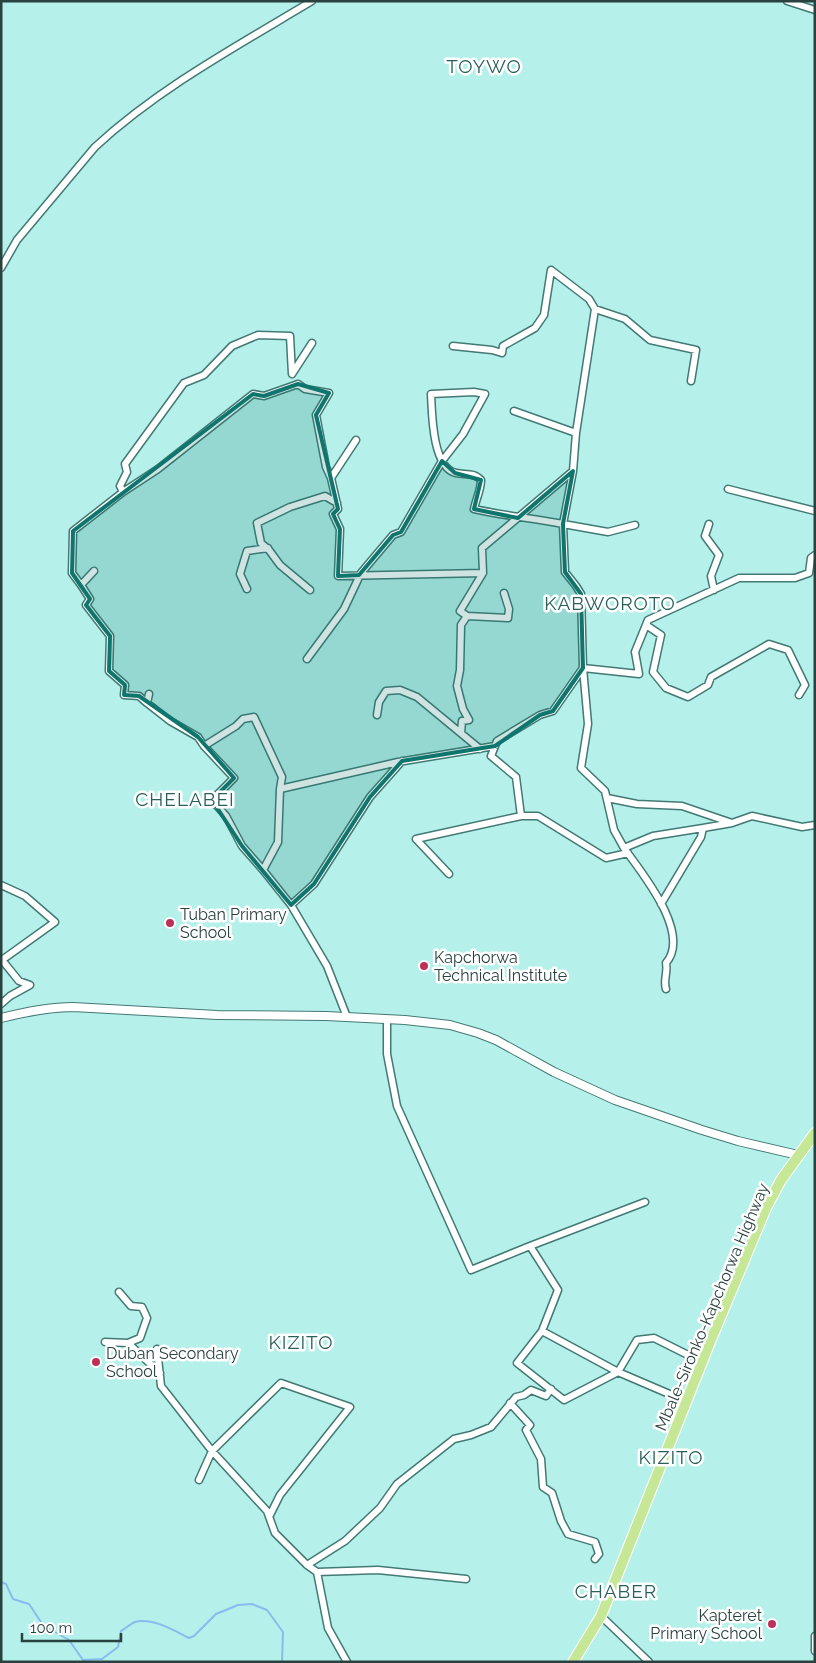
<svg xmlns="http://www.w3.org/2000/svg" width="816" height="1663" font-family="Raleway,sans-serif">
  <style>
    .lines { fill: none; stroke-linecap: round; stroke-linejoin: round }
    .stream { stroke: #88bcef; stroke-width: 2 }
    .minor-casing { stroke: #427974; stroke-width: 9 }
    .tertiary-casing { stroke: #427974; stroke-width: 10 }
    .primary-casing { stroke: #fff; stroke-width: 12 }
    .minor { stroke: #fff; stroke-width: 6 }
    .tertiary { stroke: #fff; stroke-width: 8 }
    .primary { stroke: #c6e896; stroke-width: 10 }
    .marked { fill: #0f766e; fill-opacity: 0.2; stroke: #0f766e; stroke-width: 4; stroke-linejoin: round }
    .poi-dot { fill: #bf3059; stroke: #fff; stroke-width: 2 }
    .labels { text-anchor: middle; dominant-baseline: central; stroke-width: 5; stroke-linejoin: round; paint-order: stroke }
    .poi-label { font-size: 16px; fill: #29413f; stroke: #fff; text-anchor: start }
    .street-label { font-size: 16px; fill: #29413f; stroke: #fff }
    .quarter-label { font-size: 19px; letter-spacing: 1px; fill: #29605c; stroke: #fff }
  </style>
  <rect width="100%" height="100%" fill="#b6f0ea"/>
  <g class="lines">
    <path class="stream" d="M1 1582 6 1584 13 1599 29 1604 43 1625 69 1640 83 1660 102 1659 118 1647 121 1631C125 1629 130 1624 135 1622 152 1617 175 1631 189 1638L194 1636 216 1614 238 1605 252 1604 267 1610 283 1632 282 1662"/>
    <g class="minor-casing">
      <path id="minor" d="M787 1 815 10
        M1 268 17 240 95 147C159 88 237 46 312 1
        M595 309 625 319 650 340 696 350 691 381
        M312 343 292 374 290 336 258 335 232 346 204 375 184 383 125 464 127 472 120 486 123 492 158 469 253 394 264 396 298 384 305 389 329 393 316 415 326 467 331 478
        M453 346 492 350 502 353 503 346 535 328 544 315 551 270 589 299 595 309 576 433
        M356 440 331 478 338 509 333 514 340 529 338 576 483 573
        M728 489 815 511
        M709 524 705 536 719 555 711 576 714 590
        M635 525 608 532 563 524 565 572 576 586 581 594 583 668 639 674 635 652 648 620 739 578H795L809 573 811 558 815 555
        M94 571 81 585 90 599 86 605 110 636 109 671 125 685 124 695 139 696 147 703
        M81 585 72 573 73 531 123 492
        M247 589 240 574 247 551 268 548
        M310 590 280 565 269 550 261 543 257 523 290 507 325 496 337 503
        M504 593 509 609 508 618 467 616 460 611 483 573 482 548 573 471
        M646 625 661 635 653 672 666 688 688 697 708 685 711 677 769 644 788 650 805 685 799 695
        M307 659 344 609 361 573 393 535 401 532 442 461 463 434 485 394 474 392 431 394C432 412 432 468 456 473 465 475 474 472 481 480 481 490 476 499 474 509 504 516 533 518 563 524L573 471 576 433 514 411
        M149 694 147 703 170 721 198 737 204 746
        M377 715 379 702 386 691 400 690 417 697 480 749
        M461 733 462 721 469 720 463 709 457 686 460 670 461 625 467 616
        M280 789 398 762 495 746
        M607 798 637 804 682 806 732 823
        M703 828 732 823 752 816 802 827 815 825
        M624 848 614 830 605 791 581 768 588 724 583 668 553 711 540 715 497 741 491 756 516 777 521 816H538L606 858 628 853
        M263 870 242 846 226 816 212 800 234 778 204 746 236 726 243 719 254 717 282 777 280 789 278 842 263 870 291 905 314 884 370 797 402 761
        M449 874 416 839 521 816
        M1 885 25 896 55 922 2 960 19 981 30 985 10 996 1 1004
        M661 904 701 837 703 828 653 836 624 848C641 872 692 933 666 963 668 973 663 980 666 989
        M291 905 327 966 347 1017
        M387 1019V1054L397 1106 471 1270 530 1246
        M119 1292 131 1306 142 1307 147 1318 140 1338 128 1343
        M542 1331 558 1290 530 1246 645 1202
        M105 1342 128 1343 160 1373
        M157 1349 161 1386 212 1451 267 1511 275 1533 307 1565 345 1541 380 1508 397 1484 454 1439 471 1435 491 1427 516 1397 524 1395 531 1390 546 1396 551 1389
        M510 1403 530 1425 526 1430 541 1459 543 1487 552 1493 561 1521 568 1534 595 1542 599 1554 595 1559
        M682 1411 674 1396 618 1372 564 1400 517 1363 542 1331 618 1372 637 1340 654 1338 690 1356
        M199 1480 212 1451 281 1383 350 1407 280 1495 270 1515
        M307 1565 317 1572 378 1570 466 1579
        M317 1572 328 1628 347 1662
        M601 1616 649 1662
        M815 1636V1651"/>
    </g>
    <g class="tertiary-casing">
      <path id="tertiary" d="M1 1018C25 1012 48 1007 73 1007L217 1015 326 1016 405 1020 450 1025 478 1033 496 1040 554 1072 615 1100 702 1130 738 1141 798 1155"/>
    </g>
    <g class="primary-casing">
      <path id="primary" d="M573 1662 601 1616 710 1342 766 1208 781 1180 815 1133"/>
    </g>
    <use href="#minor" class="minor"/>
    <use href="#tertiary" class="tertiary"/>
    <use href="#primary" class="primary"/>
  </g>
  <path class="marked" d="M298 384 329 393 316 415 338 509 333 514 340 529 338 576 359 575 393 535 401 532 442 461 455 473 481 480 474 509 518 518 573 471 563 524 565 572 581 594 583 668 553 711 540 715 495 746 402 761 370 797 314 884 291 905 242 846 212 800 234 778 198 737 139 696 124 695 125 685 109 671 110 636 86 605 90 599 72 573 73 531 253 394 264 396Z"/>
  <g class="poi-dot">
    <circle cx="170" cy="923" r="5"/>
    <circle cx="424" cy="966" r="5"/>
    <circle cx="96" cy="1362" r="5"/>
    <circle cx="772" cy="1624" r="5"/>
  </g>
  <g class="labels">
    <g class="poi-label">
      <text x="180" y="914">Tuban Primary<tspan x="180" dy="18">School</tspan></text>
      <text x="434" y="957">Kapchorwa<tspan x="434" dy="18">Technical Institute</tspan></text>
      <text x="106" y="1353">Duban Secondary<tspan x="106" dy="18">School</tspan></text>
      <text x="762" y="1615" text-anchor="end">Kapteret<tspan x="762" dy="18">Primary School</tspan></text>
    </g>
    <g class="street-label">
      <text transform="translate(712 1307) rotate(-67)">Mbale-Sironko-Kapchorwa Highway</text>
    </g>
    <g class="quarter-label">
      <text x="484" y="66">TOYWO</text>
      <text x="610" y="603">KABWOROTO</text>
      <text x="185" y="799">CHELABEI</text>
      <text x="301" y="1342">KIZITO</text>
      <text x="671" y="1457">KIZITO</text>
      <text x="616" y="1591">CHABER</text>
    </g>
  </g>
  <rect width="816" height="1663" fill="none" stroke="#29413f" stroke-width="5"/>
  <path d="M22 1633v8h99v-8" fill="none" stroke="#29413f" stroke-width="2.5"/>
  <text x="30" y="1633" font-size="15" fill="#29413f" stroke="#ffffff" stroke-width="4" paint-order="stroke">100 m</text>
</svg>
